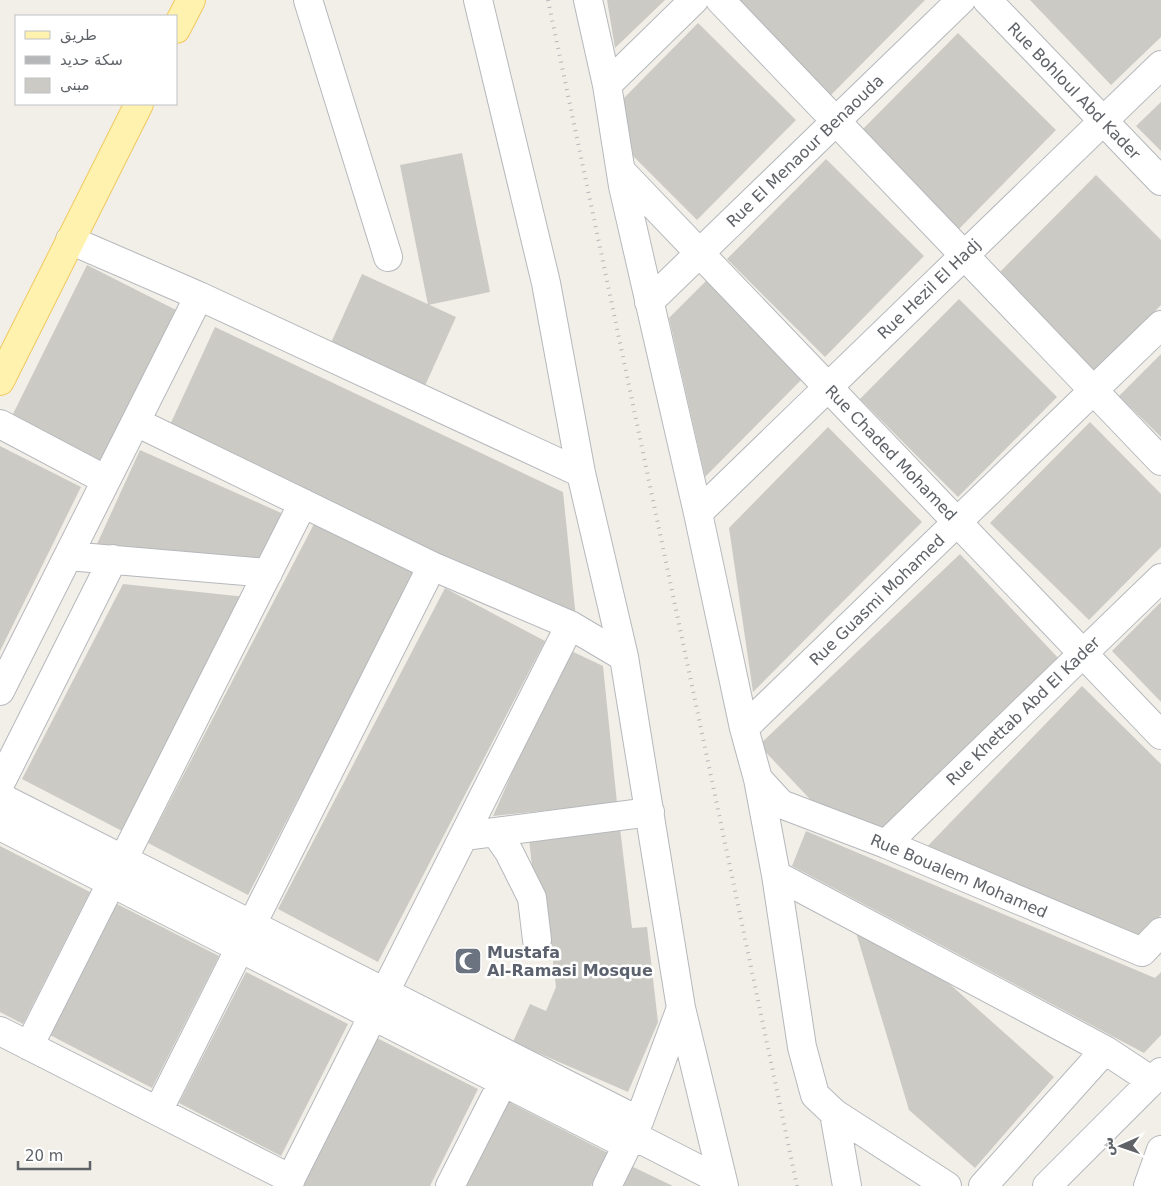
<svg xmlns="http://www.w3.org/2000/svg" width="1161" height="1186" font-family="'DejaVu Sans',Vazirmatn,sans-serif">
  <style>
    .building { fill: #cccac5 }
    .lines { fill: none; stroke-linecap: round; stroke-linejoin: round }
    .minor-casing { stroke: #b5b8bc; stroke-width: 30 }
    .major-casing { stroke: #f2c960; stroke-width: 30 }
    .minor { stroke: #fff; stroke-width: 28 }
    .major { stroke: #fff2af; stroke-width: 28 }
    .rail { stroke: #b6b7b8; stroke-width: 4; stroke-dasharray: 1 6; stroke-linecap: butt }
    .labels { text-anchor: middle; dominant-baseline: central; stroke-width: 5; stroke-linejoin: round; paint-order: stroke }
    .street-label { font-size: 16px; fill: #5f6368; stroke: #fff }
    .worship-label { font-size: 16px; font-weight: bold; fill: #5b616d; stroke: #fff; text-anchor: start }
  </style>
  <rect width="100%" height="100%" fill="#f1efe8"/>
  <path class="building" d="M607 0H665L615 48Z
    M735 0H925L831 95Z
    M1030 0H1161V37L1111 85Z
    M698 23 796 120 697 220 633 156 623 99Z
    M958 33 1056 130 957 231 859 133Z
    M1161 102V151L1136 126Z
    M462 153 490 292 428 305 400 165Z
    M826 159 924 256 825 357 727 259Z
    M1096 175 1161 240V305L1095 373 997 275Z
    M87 265 178 311 100 468 9 422Z
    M362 274 456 317 424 388 330 345Z
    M707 280 804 377 705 477 669 318Z
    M959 299 1057 397 958 497 860 399Z
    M215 327 563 492 576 618 169 427Z
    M1161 354V437L1119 396Z
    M1090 422 1161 494V547L1089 620 990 523Z
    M828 427 922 522 753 692 729 528Z
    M0 446 81 487 0 651Z
    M140 450 288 516 268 561 97 544Z
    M315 522 415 574 248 895 148 843Z
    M960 554 1060 660 881 829 822 812 759 745Z
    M123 584 246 597 124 832 22 779Z
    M445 588 545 641 378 962 278 909Z
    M1161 602V702L1112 651Z
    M567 649 603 666 617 803 493 816Z
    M1082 686 1161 764V915L1137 939 921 853Z
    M620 828 632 928 647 927 658 1022 628 1092 513 1042 530 1004 546 1011 556 987 546 902 536 903 529 839Z
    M806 831 1155 978 1161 972V1035L1144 1053 792 866Z
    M0 846 90 892 23 1024 0 1012Z
    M117 904 219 956 152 1088 50 1035Z
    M855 929 944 979 1054 1077 975 1168 909 1110Z
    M246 972 348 1024 281 1156 179 1103Z
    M375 1037 478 1089 430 1186H302Z
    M505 1100 608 1153 591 1186H461Z
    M631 1166 673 1186H621Z"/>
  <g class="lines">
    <g class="minor-casing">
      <path id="minor" d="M308 0 388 257
        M478 0 546 283 581 473 624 657 681 1008 724 1186
        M588 0 607 85 623 186 698 513 744 728 758 779 776 875 802 1047 815 1095 834 1113 947 1186
        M720 0 1161 461
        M987 0 1161 181
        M607 85 694 0
        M621 171 1161 735
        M70 240 199 296 581 473
        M649 302 961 0
        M136 422 432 566 570 625 624 657
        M0 424 106 480
        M698 513 1161 65
        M68 556 268 573
        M0 691 199 296
        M744 728 1161 325
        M758 779 781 804 886 844 1142 952 1161 932
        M0 784 113 559
        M0 797 639 1121
        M0 826 627 1145
        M496 833 509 852 532 898 537 940
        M464 836 650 812
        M886 844 1161 578
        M776 875 1105 1050 1152 1081
        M0 1031 291 1179
        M29 1046 303 503
        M158 1111 432 566
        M834 1113 847 1186
        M632 1135 722 1181
        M287 1186 570 625
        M450 1186 511 1066
        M607 1186 639 1121 681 1008
        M983 1186 1105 1050
        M1047 1186 1161 1072
        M1148 1186 1161 1150"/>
    </g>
    <g class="major-casing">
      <path id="major" d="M176 29 191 0
        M0 381 139 104"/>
    </g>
    <use href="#minor" class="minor"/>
    <use href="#major" class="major"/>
    <path class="rail" d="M548 0 797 1186"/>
  </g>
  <defs>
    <g id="mosque-square" transform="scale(1.4375)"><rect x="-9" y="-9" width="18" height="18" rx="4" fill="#6b7280" stroke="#fff"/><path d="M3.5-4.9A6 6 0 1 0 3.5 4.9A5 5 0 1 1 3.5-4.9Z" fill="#fff"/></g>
  </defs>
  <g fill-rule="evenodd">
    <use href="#mosque-square" x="468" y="961"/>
  </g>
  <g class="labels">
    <g class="street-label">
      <text transform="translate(1074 91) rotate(46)">Rue Bohloul Abd Kader</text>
      <text transform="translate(805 151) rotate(-44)">Rue El Menaour Benaouda</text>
      <text transform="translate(929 289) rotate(-44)">Rue Hezil El Hadj</text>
      <text transform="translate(891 453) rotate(46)">Rue Chaded Mohamed</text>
      <text transform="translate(877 600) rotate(-44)">Rue Guasmi Mohamed</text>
      <text transform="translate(1023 711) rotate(-44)">Rue Khettab Abd El Kader</text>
      <text transform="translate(959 876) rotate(23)">Rue Boualem Mohamed</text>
    </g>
    <g class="worship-label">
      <text x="487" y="952">Mustafa<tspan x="487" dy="18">Al-Ramasi Mosque</tspan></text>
    </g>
  </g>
  <rect x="15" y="15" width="162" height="90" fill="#ffffff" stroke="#bfc1c3"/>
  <rect x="25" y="31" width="25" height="8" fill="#fff2af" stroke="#bfc1c3"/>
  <text x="60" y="40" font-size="15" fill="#5f6368">طريق</text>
  <rect x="25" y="56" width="25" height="8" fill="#b6b7b8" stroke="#bfc1c3"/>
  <text x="60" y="65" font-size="15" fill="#5f6368">سكة حديد</text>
  <rect x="25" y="78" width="25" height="15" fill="#cccac5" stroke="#bfc1c3"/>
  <text x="60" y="90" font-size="15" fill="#5f6368">مبنى</text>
  <g transform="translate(1121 1146) rotate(268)" stroke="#ffffff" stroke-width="4" paint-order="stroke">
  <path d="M0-4L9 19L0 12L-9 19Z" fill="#5f6368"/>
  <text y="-8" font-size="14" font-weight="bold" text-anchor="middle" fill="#5f6368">ش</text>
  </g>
  <path d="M18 1161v8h72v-8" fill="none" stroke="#5f6368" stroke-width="2.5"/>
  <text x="25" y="1161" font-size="15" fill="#5f6368" stroke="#ffffff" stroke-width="4" paint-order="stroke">20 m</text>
</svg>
